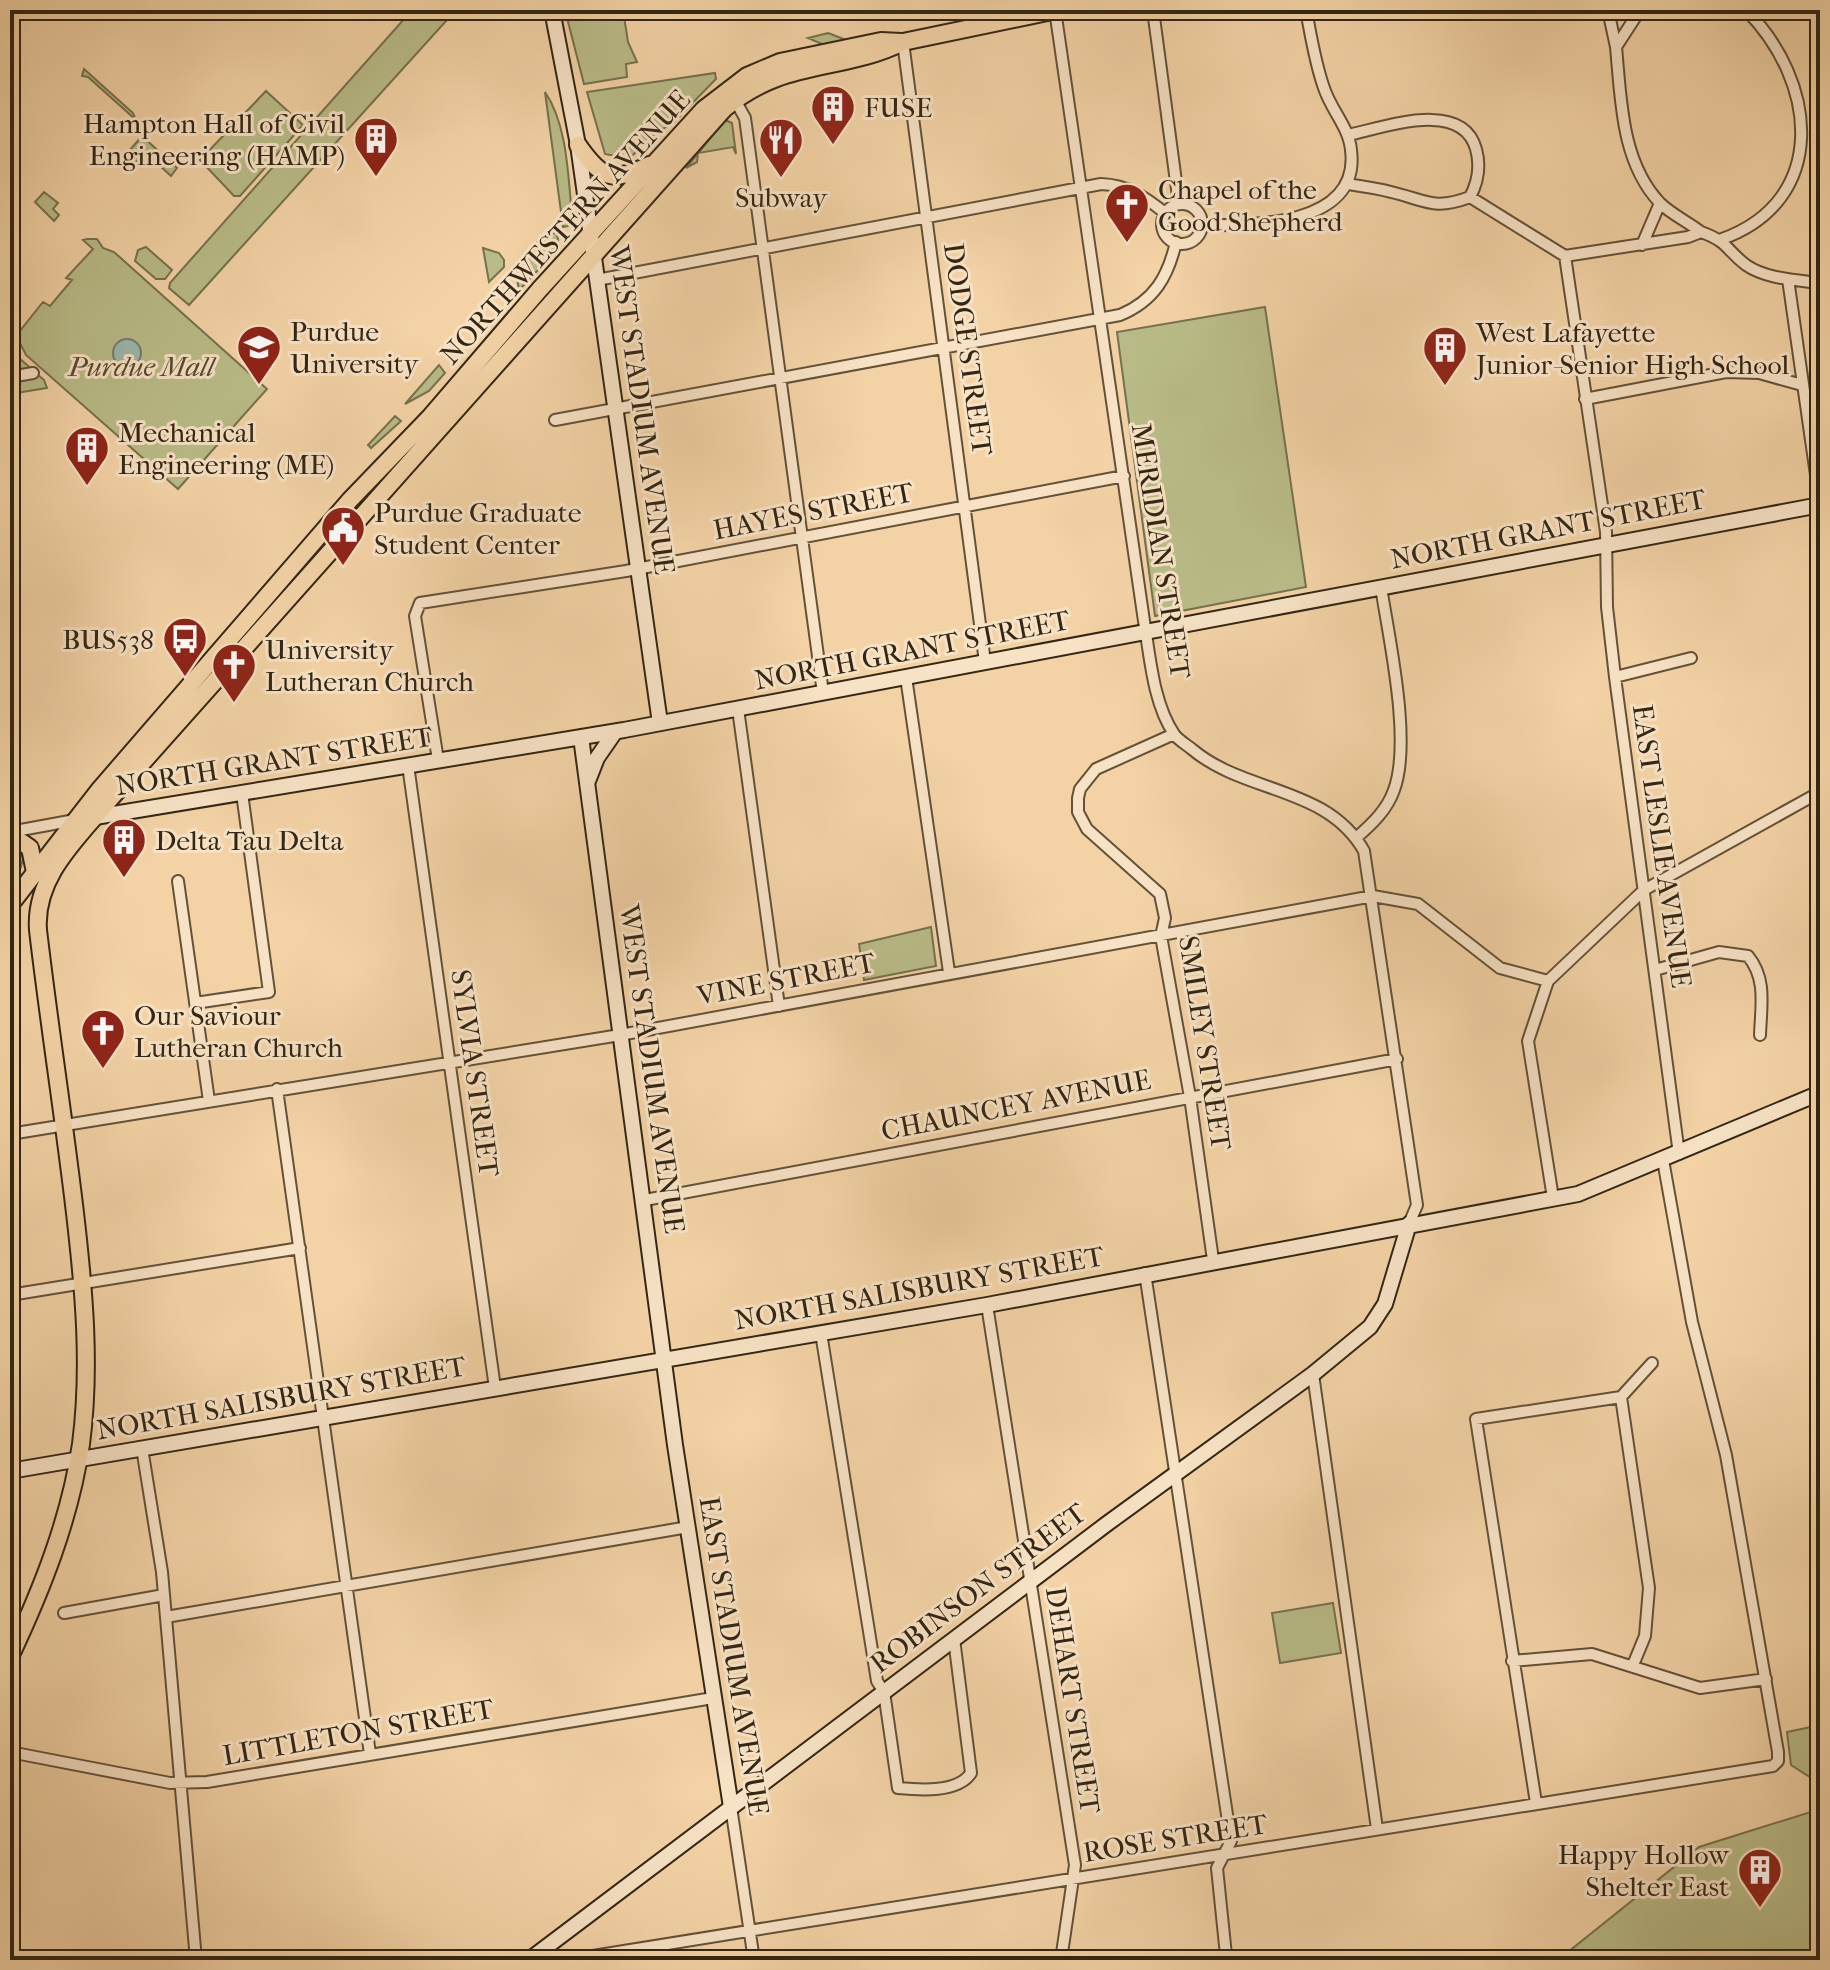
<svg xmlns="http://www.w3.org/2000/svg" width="1830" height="1970" font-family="'IM FELL French Canon',serif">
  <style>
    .green { fill: #b9bc88; stroke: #76714e; stroke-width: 2 }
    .water { fill: #9cb7ad; stroke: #727d70; stroke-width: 2 }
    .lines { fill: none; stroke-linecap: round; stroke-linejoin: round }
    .street-casing { stroke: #635138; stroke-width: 14 }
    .secondary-casing { stroke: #332614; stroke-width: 18 }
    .primary-casing { stroke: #332614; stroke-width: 20 }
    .street { stroke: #f7e2c5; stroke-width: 10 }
    .secondary { stroke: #f7e2c5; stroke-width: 14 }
    .primary { stroke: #f3d3a6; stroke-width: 16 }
    .labels { text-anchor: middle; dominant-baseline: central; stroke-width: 6; stroke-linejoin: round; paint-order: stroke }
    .poi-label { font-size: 28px; fill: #332614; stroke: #f7e2c5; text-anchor: start }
    .street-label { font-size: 28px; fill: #332614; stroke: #f7e2c5 }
    .park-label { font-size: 28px; font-style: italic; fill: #544c31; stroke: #f7e2c5 }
  </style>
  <rect width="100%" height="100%" fill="#f3d3a6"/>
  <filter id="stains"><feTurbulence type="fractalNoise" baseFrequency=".0025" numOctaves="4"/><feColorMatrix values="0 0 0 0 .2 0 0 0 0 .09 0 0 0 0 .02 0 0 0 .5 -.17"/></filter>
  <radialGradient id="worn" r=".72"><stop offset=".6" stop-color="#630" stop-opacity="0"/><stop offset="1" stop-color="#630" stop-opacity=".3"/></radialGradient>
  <path class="green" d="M412 10H456L189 305 169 288 170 283Z
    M565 10H623L628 42 637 62 626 64 627 77 584 84Z
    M828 33 849 41 824 45 808 38Z
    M84 69 133 113 136 120 88 77 82 76Z
    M715 73 716 79 674 122 652 136 629 159 605 154 587 92Z
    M266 91 303 125 240 196H234L200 160Z
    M545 92C569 127 568 183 573 225L563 227Z
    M725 120 732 123 736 154 733 147 698 153 697 162 686 168Z
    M142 136 177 168 171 176 147 154 126 169 129 164 123 158Z
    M44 192 58 203 53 209 59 215 54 221 35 202Z
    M557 233 559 248 519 290 515 266 544 235Z
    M87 239H97L103 248 114 252 267 389 178 489 26 355 20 343 10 340V324L19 332 43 302 50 306 72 280 66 278 93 249 83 240Z
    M146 247 172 270 165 279H156L135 261 138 250Z
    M483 248 499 253 504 260V267L489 282Z
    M1265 307 1306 587 1155 616 1117 332Z
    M10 350 44 380 47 388 10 394Z
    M439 365 445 373 429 391 405 404Z
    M395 416 401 421 371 448 368 445Z
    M10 850 19 851 23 858 21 867 10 880Z
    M931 927 936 966 864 980 859 944Z
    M1333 1603 1341 1653 1280 1663 1272 1613Z
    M1820 1725V1798L1816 1781 1791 1765 1787 1732Z
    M1820 1809V1960H1558L1699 1847Z"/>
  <path class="water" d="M113 353a14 14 0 1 1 28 0a14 14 0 1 1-28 0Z"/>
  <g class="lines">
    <g class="street-casing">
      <path id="street" d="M1055 10 1144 621C1150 656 1153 703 1174 734 1178 740 1187 745 1193 750 1246 794 1327 786 1364 851L1417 1205 1409 1224
        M1153 10 1179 204
        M1608 10 1616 47
        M1640 10 1616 47C1621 99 1621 162 1660 203 1671 214 1688 222 1701 232
        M903 42 985 662
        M735 100 745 118 823 693
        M1348 135C1383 128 1462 98 1476 149 1481 167 1478 182 1470 197
        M1347 184C1361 186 1376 188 1391 192 1426 200 1433 211 1470 197L1565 256 1688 237 1701 232C1729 242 1726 250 1746 265 1766 279 1796 280 1820 283
        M1162 224a20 20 0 1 1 40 0a20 20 0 1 1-40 0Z
        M1202 225C1253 226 1361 226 1351 150 1349 127 1331 110 1324 88 1315 63 1311 36 1306 10
        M1722 239C1830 200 1817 81 1746 10
        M1642 245 1660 203
        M1565 256 1606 532 1607 607 1615 677 1679 1154
        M1788 279 1820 503
        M597 280 1101 184C1128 185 1145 197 1165 213
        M10 377 33 373
        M1585 399 1726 372 1759 373 1802 385
        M555 420 1120 315C1154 301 1168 277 1176 242
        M906 677 949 972
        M1615 677 1691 658
        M738 709 779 1006
        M1174 734 1096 769 1080 789 1078 798V812L1087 829 1160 894 1165 918 1161 936 1190 1097 1213 1260
        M438 760 415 616 420 603 626 571 1124 476
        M408 765 495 1388
        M10 832 75 820
        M1356 838C1372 824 1387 810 1394 790 1412 741 1389 639 1381 587
        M178 881 209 1101
        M1655 970 1719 952 1748 956C1767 979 1761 1006 1760 1035
        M195 1003 269 992 242 793
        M277 1089 370 1754
        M10 1134 620 1035 1373 896 1418 904 1500 968 1548 981
        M1553 1198 1528 1041 1548 981 1644 890 1820 792
        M645 1200 1397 1059
        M1145 1273 1231 1841 1217 1868 1226 1955
        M10 1295 300 1248
        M987 1305 1075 1865 1061 1960
        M821 1333 877 1681 884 1692 898 1788C920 1790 958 1793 971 1773L954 1639
        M1313 1374 1377 1829
        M1621 1397 1649 1588 1645 1636 1633 1665
        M142 1448 162 1572 196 1960
        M64 1613 164 1595
        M166 1617 688 1527
        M1512 1661 1592 1654 1700 1688 1766 1679
        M10 1752 170 1783 207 1782 713 1698
        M1536 1803 1476 1419 1621 1397 1652 1363
        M731 1807 754 1960
        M568 1960 1773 1766 1778 1761V1752L1726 1455 1692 1322 1663 1160
        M1217 1960 1226 1955 1231 1960"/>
    </g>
    <g class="secondary-casing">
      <path id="secondary" d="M552 10 578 145 660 723
        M581 737 675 1445 731 1807
        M588 781 597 758 615 732
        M89 818 624 730 1820 505
        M10 1471 987 1305 1578 1194 1820 1093
        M529 1960 1108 1523 1313 1374 1370 1327 1385 1304 1409 1224"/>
    </g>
    <g class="primary-casing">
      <path id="primary" d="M578 145C601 178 612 184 649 165
        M10 834 30 848 35 872
        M10 905 100 789 350 500 430 417 540 289 704 109 747 76 780 62 881 41 901 42
        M10 1657C42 1589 70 1519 81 1444 91 1367 84 1290 75 1213 64 1119 49 1024 38 930 34 876 78 838 110 799L724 109C784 58 840 73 903 42L1057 10"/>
    </g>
    <use href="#street" class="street"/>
    <use href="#secondary" class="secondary"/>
    <use href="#primary" class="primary"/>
  </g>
  <defs>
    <g id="building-pin" transform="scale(2.3)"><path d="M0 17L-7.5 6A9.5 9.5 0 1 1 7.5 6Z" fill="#8f2418" stroke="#f7e2c5"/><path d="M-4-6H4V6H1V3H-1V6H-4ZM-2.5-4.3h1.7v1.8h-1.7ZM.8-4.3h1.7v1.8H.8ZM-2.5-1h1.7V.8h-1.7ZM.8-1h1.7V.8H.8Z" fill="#fff"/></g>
    <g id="restaurant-pin" transform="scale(2.3)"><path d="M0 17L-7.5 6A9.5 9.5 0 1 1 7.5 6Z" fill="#8f2418" stroke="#f7e2c5"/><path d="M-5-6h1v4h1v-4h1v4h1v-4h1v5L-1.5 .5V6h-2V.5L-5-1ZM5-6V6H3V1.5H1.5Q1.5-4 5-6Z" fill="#fff"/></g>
    <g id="church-pin" transform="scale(2.3)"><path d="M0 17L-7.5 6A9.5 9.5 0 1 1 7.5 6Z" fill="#8f2418" stroke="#f7e2c5"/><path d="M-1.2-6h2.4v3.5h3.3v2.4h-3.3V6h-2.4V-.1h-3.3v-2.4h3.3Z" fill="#fff"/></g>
    <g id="university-pin" transform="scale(2.3)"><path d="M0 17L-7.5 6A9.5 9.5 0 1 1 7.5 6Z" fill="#8f2418" stroke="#f7e2c5"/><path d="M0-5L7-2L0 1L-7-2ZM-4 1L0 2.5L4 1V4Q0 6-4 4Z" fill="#fff"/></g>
    <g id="civic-pin" transform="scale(2.3)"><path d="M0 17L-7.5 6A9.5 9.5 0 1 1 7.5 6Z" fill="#8f2418" stroke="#f7e2c5"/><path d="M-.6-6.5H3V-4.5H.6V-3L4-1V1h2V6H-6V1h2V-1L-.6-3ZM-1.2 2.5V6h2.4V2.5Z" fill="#fff"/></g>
    <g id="bus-pin" transform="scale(2.3)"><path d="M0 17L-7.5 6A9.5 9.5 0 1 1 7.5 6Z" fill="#8f2418" stroke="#f7e2c5"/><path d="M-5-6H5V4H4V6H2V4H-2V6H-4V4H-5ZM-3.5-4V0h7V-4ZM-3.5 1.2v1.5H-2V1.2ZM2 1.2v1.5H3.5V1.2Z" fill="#fff"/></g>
  </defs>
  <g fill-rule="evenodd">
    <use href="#building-pin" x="833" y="107"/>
    <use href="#building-pin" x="376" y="139"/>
    <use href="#restaurant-pin" x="781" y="140"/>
    <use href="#church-pin" x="1127" y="205"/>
    <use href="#university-pin" x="259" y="347"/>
    <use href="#building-pin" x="1445" y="348"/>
    <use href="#building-pin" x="87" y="448"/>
    <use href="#civic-pin" x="343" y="528"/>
    <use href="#bus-pin" x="185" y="639"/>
    <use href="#church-pin" x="234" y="665"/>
    <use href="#building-pin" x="124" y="840"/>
    <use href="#church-pin" x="103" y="1031"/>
    <use href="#building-pin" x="1760" y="1870"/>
  </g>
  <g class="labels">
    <g class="poi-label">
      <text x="864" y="107">FUSE</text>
      <text x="345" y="123" text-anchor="end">Hampton Hall of Civil<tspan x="345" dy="32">Engineering (HAMP)</tspan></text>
      <text x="1158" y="189">Chapel of the<tspan x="1158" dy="32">Good Shepherd</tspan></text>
      <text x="781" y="197" text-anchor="middle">Subway</text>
      <text x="290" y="331">Purdue<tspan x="290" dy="32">University</tspan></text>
      <text x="1476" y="332">West Lafayette<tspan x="1476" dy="32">Junior-Senior High School</tspan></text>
      <text x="118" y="432">Mechanical<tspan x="118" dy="32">Engineering (ME)</tspan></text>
      <text x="374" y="512">Purdue Graduate<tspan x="374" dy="32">Student Center</tspan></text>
      <text x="154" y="639" text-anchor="end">BUS538</text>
      <text x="265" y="649">University<tspan x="265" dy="32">Lutheran Church</tspan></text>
      <text x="155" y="840">Delta Tau Delta</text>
      <text x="134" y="1015">Our Saviour<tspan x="134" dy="32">Lutheran Church</tspan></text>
      <text x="1729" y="1854" text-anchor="end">Happy Hollow<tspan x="1729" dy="32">Shelter East</tspan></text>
    </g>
    <g class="street-label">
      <text transform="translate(565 227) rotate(-48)">NORTHWESTERN AVENUE</text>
      <text transform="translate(968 349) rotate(82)">DODGE STREET</text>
      <text transform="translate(642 410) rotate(82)">WEST STADIUM AVENUE</text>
      <text transform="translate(813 511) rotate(-11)">HAYES STREET</text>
      <text transform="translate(1548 529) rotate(-11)">NORTH GRANT STREET</text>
      <text transform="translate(1161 551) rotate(81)">MERIDIAN STREET</text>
      <text transform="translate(912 650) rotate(-11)">NORTH GRANT STREET</text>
      <text transform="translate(274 761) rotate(-9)">NORTH GRANT STREET</text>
      <text transform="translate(1662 846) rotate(82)">EAST LESLIE AVENUE</text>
      <text transform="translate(786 979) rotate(-11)">VINE STREET</text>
      <text transform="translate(1205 1043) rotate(81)">SMILEY STREET</text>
      <text transform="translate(652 1069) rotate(82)">WEST STADIUM AVENUE</text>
      <text transform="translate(475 1073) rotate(82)">SYLVIA STREET</text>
      <text transform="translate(1016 1105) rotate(-11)">CHAUNCEY AVENUE</text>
      <text transform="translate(919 1288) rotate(-10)">NORTH SALISBURY STREET</text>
      <text transform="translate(281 1398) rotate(-10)">NORTH SALISBURY STREET</text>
      <text transform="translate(978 1588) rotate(-37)">ROBINSON STREET</text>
      <text transform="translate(734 1656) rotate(81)">EAST STADIUM AVENUE</text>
      <text transform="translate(1073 1700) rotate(81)">DEHART STREET</text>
      <text transform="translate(358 1732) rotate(-10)">LITTLETON STREET</text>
      <text transform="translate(1175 1838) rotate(-9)">ROSE STREET</text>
    </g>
    <g class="park-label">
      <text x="141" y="366">Purdue Mall</text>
    </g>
  </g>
  <rect width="1830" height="1970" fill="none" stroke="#f3d3a6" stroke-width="40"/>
  <rect x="12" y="12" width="1806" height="1946" fill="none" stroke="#332614" stroke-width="4"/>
  <rect x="20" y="20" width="1790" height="1930" fill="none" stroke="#332614" stroke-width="2"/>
  <rect width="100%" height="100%" filter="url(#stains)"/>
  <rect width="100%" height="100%" fill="url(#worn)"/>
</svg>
